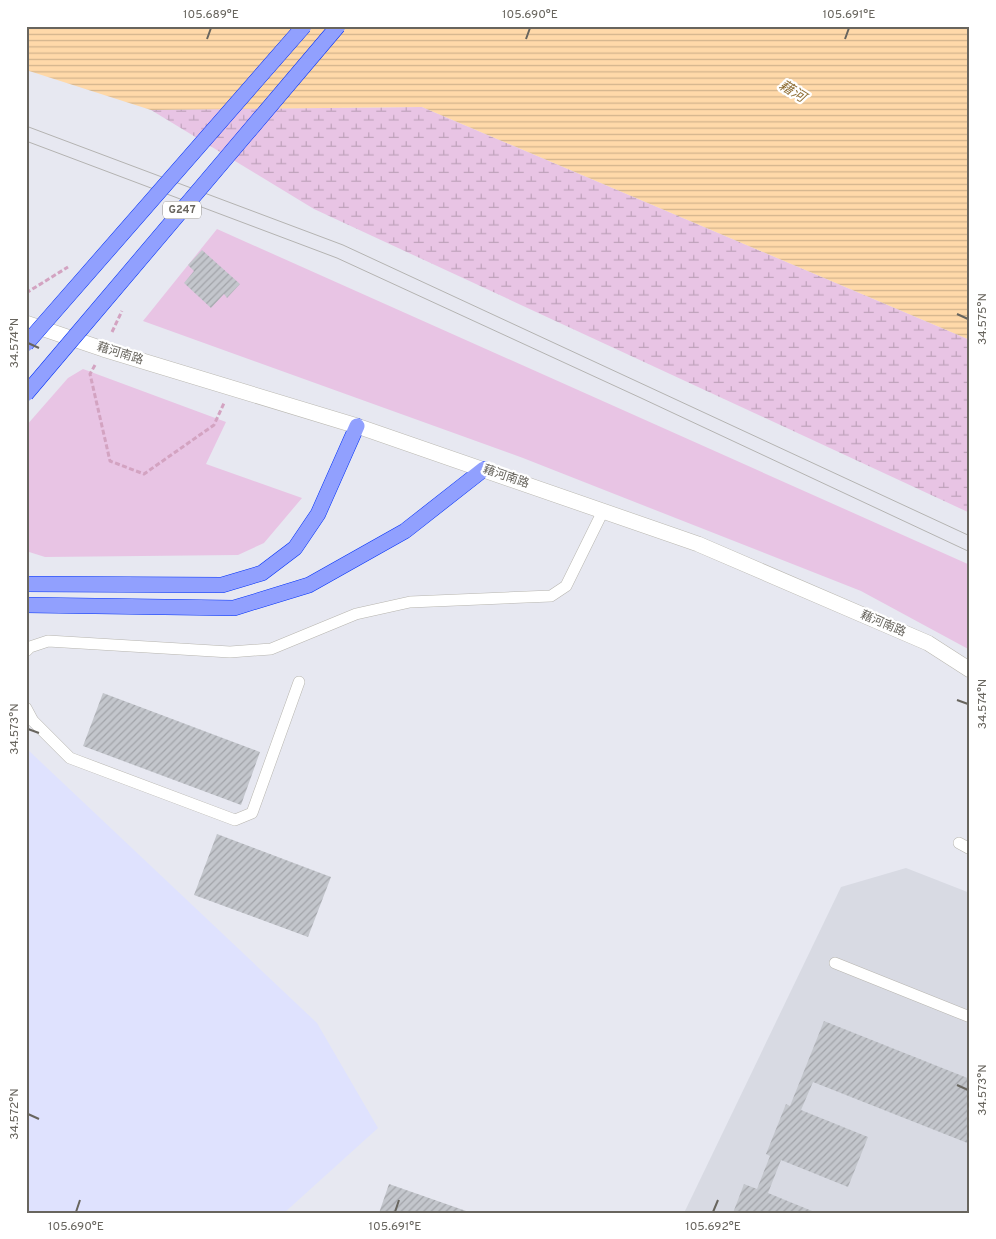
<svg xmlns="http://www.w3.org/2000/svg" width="996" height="1239" font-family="Overpass,'Noto Sans SC',sans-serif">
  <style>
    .commercial { fill: #dfe2fe }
    .education { fill: #d8dae3 }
    .wetland { fill: url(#wetland-marsh) }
    .park { fill: #e8c4e4 }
    .water { fill: url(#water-rules) }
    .building { fill: url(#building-hatch) }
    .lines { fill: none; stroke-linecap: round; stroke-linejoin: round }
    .lane-casing { stroke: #b7b5af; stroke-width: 12 }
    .secondary-casing { stroke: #bab8b1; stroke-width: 16 }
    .highway-casing { stroke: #0030f8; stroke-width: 16 }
    .path { stroke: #d3a3c1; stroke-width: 3; stroke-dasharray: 5 2.5; stroke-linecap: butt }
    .lane { stroke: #fff; stroke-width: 11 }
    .secondary { stroke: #fff; stroke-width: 15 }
    .highway { stroke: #91a0fe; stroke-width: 15 }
    .tram { stroke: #b4b3b1; stroke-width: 1 }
    .highway-bridge-casing { stroke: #0030f8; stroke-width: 16; stroke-linecap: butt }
    .highway-bridge { stroke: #91a0fe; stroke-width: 15 }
    .ticks { fill: none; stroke: #68655e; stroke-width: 2 }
    .labels { text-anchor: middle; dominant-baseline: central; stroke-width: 4.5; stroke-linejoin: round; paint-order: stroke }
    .shield { fill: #fff; stroke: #95938e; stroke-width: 1 }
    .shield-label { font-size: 11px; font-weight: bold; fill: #68655e }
    .street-label { font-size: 12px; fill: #68655e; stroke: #fff }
    .water-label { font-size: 14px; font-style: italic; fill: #907038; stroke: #fff }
    .neatline { fill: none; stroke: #68655e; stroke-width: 2 }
    .ticks-label { font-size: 12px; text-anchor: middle; fill: #68655e }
  </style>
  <defs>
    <pattern id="wetland-marsh" width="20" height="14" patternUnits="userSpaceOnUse" patternTransform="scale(1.25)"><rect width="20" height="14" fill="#e8c4e4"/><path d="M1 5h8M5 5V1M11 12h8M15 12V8" fill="none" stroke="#c0a3bc"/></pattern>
    <pattern id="water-rules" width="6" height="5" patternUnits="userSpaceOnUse" patternTransform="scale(1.25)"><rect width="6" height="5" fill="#ffd9a9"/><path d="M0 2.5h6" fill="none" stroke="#d2b48d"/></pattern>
    <pattern id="building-hatch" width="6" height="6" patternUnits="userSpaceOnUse" patternTransform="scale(1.25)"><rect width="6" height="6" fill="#c3c6cc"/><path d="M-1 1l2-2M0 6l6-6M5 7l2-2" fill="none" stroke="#a2a4a9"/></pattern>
  </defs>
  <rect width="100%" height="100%" fill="#e7e8f1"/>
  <path class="commercial" d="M26 748 317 1023 378 1128 284 1213H26Z"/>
  <path class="education" d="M906 868 970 893V1213H684L841 887Z"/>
  <path class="wetland" d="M422 107 970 340V513L314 209 151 110Z"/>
  <path class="park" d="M217 229 970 565V650L861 591 523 458 143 321Z
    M83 369 226 422 206 464 302 498 264 543 238 555 45 557 26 551V426L68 378Z"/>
  <path class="water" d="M26 26H970V340L422 107 151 110 26 70Z"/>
  <path class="building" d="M202 250 240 284 227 298 224 294 211 308 184 283 194 271 188 265Z
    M103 693 260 752 241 805 83 746Z
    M217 834 331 877 308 937 194 895Z
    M824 1021 970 1079V1144L813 1082 801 1110 868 1137 848 1187 781 1160 768 1193 817 1213H733L744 1184 757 1189 770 1156 766 1154 786 1104 790 1106Z
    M389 1184 469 1212V1213H379Z"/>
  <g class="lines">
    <g class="lane-casing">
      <path id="lane" d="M26 651 30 647 48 641 230 652 271 649 356 614 410 602 551 596 566 586 603 511
        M26 708 33 721 70 758 235 820 252 813 299 682
        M959 843 970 849
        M835 963 970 1017"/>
    </g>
    <g class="secondary-casing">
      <path id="secondary" d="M26 323 103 349 357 426 698 544 928 643 970 670"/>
    </g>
    <g class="highway-casing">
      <path id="highway" d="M26 584 222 585 262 573 295 548 318 514 357 426
        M26 605 234 608 309 585 405 531 484 469"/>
    </g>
    <path class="path" d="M26 293 68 267
      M112 332 122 311
      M95 365 90 374 110 461 144 474 214 425 224 403"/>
    <use href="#lane" class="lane"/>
    <use href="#secondary" class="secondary"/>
    <use href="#highway" class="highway"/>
    <path class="tram" d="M26 126 343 245 970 536
      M26 141 337 258 641 398 970 552"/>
    <g class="highway-bridge-casing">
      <path id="highway-bridge" d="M26 344 304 26
        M26 394 338 26"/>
    </g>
    <use href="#highway-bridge" class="highway-bridge"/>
  </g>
  <path class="ticks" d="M207 39 211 28M526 39 530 28M845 39 849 28M957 314 968 319M28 343 39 348M957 700 968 704M28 729 39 733M957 1085 968 1090M28 1114 39 1119M76 1212 80 1200M395 1212 399 1200M713 1212 718 1200"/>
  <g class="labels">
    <rect class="shield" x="163" y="201.5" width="38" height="17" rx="4"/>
    <g class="shield-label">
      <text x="182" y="210">G247</text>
    </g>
    <g class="street-label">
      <text transform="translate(120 354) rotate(17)">藉河南路</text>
      <text transform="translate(506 477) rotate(19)">藉河南路</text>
      <text transform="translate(883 624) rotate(23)">藉河南路</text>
    </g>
    <g class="water-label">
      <text transform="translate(792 92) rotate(32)">藉河</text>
    </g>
  </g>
  <rect width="996" height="1239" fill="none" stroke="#ffffff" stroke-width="55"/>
  <rect x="28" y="28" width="940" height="1184" class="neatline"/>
  <g class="ticks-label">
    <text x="211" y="18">105.689°E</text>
    <text x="530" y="18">105.690°E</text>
    <text x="849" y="18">105.691°E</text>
    <text transform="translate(982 319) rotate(-90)" y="4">34.575°N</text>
    <text transform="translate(14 343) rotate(-90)" y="4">34.574°N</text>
    <text transform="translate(982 704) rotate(-90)" y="4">34.574°N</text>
    <text transform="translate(14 729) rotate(-90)" y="4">34.573°N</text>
    <text transform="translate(982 1090) rotate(-90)" y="4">34.573°N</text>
    <text transform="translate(14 1114) rotate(-90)" y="4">34.572°N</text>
    <text x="76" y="1230">105.690°E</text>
    <text x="395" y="1230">105.691°E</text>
    <text x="713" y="1230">105.692°E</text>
  </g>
</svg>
